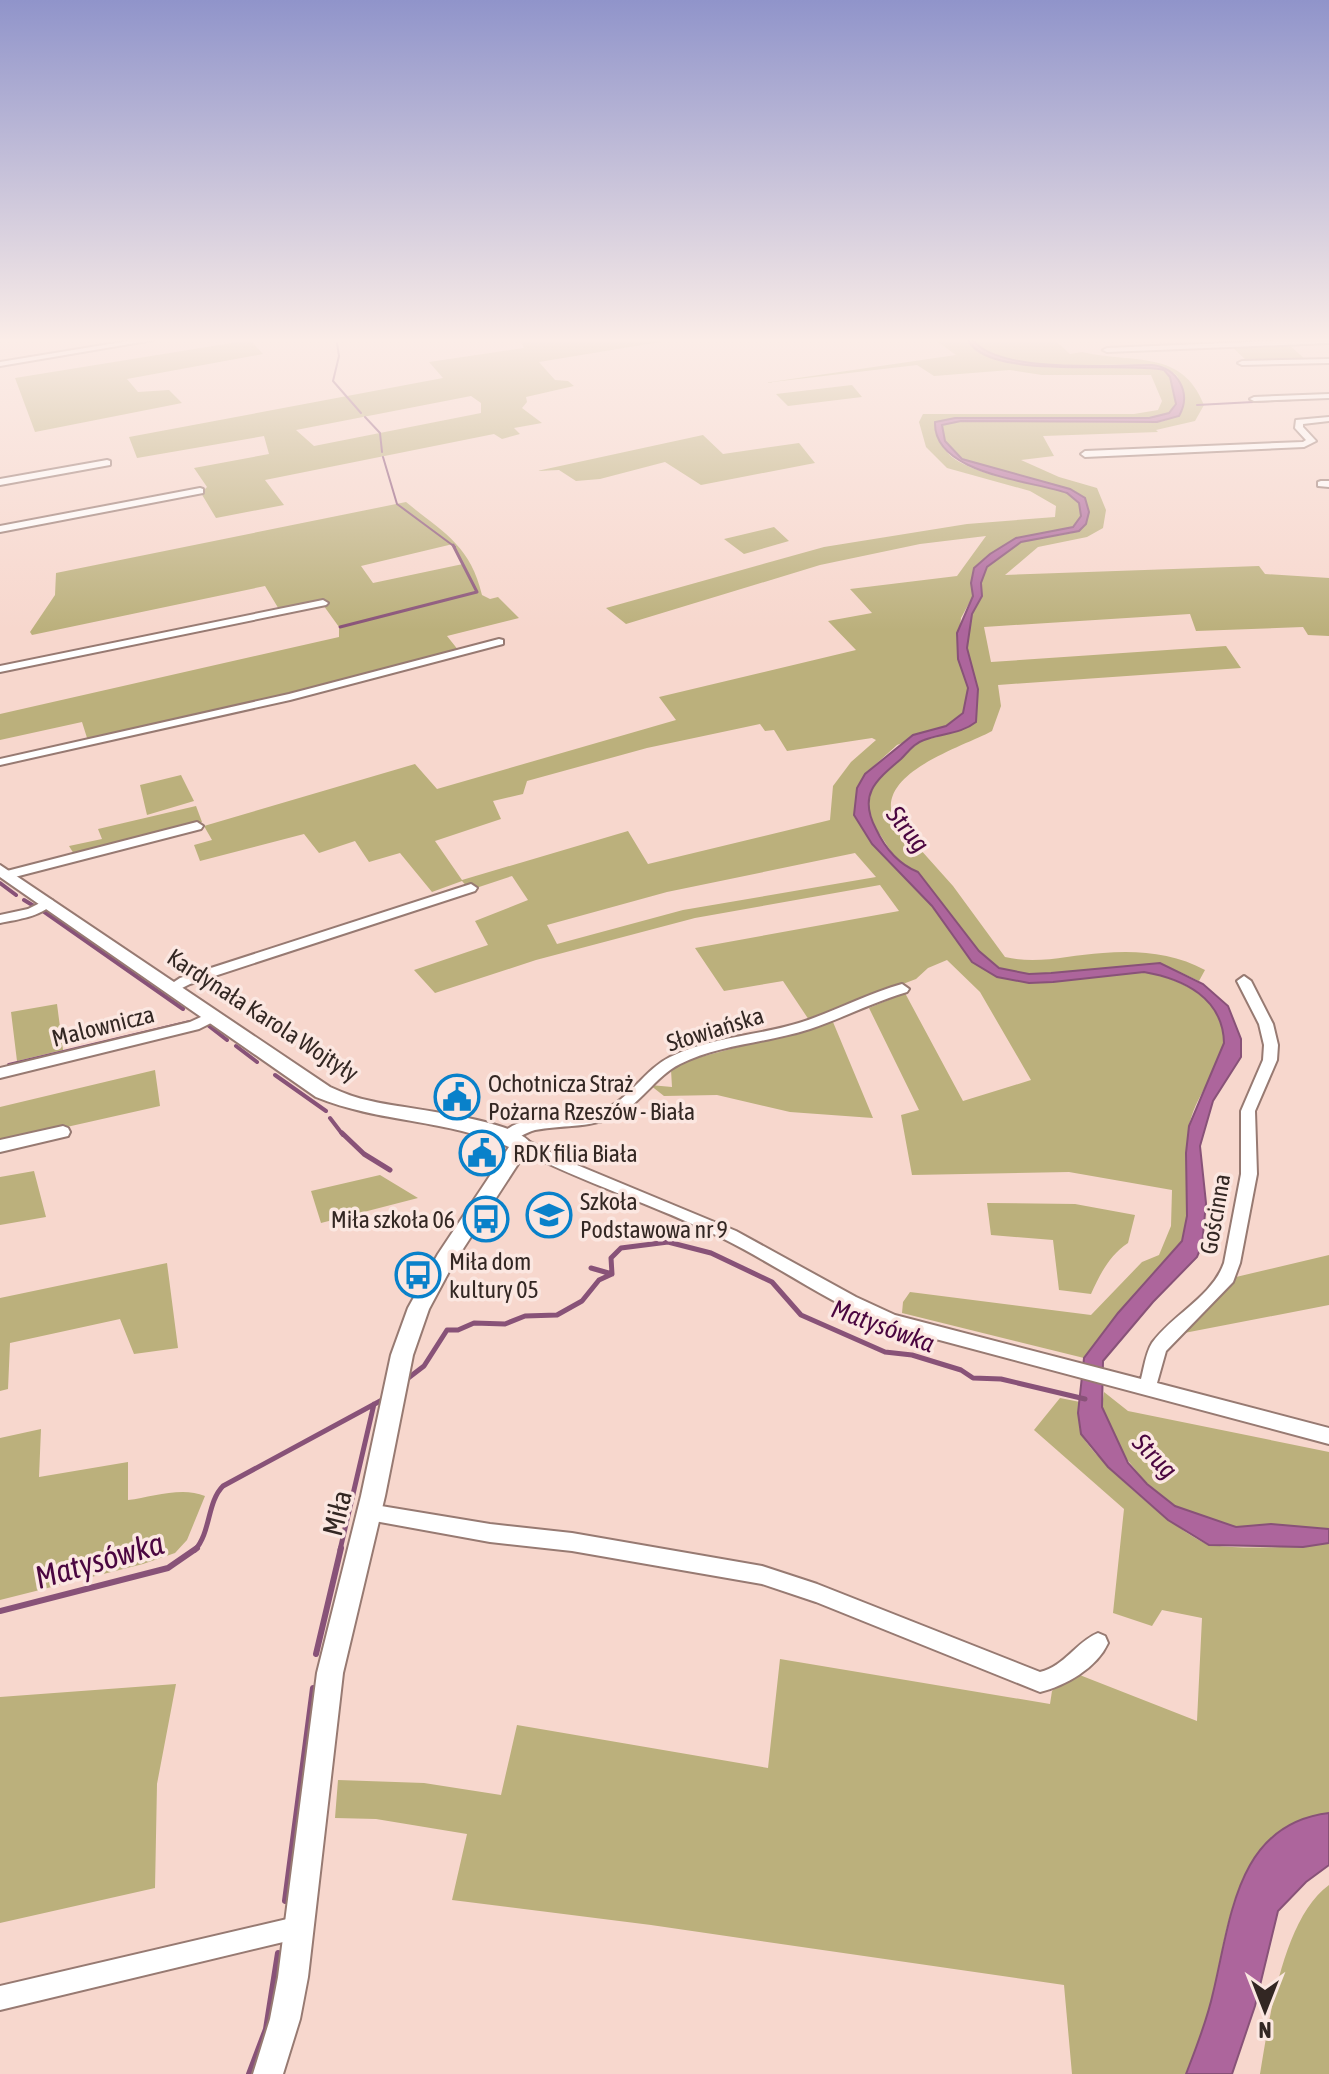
<svg xmlns="http://www.w3.org/2000/svg" width="1329" height="2074" font-family="'Asap Condensed',sans-serif">
  <style>
    .green { fill: #bbb07c; fill-rule: evenodd }
    .water { fill: #ad659c; stroke: #885278; stroke-width: 2 }
    .lines { fill: none; stroke-linecap: round; stroke-linejoin: round }
    .stream-far4 { stroke: #885278; stroke-width: 2 }
    .stream-far3 { stroke: #885278; stroke-width: 3 }
    .stream-far2 { stroke: #885278; stroke-width: 4 }
    .stream-far1 { stroke: #885278; stroke-width: 5 }
    .stream { stroke: #885278; stroke-width: 6 }
    .minor-casing { stroke: #977a72; stroke-width: 4 }
    .tertiary-casing { stroke: #977a72; stroke-width: 4 }
    .minor { fill: #fff; fill-rule: evenodd }
    .tertiary { fill: #fff; fill-rule: evenodd }
    .labels { text-anchor: middle; dominant-baseline: central; stroke-width: 7; stroke-linejoin: round; paint-order: stroke }
    .street-label { font-size: 24px; fill: #332723; stroke: #fbe7e1 }
    .poi-label { font-size: 24px; fill: #332723; stroke: #fbe7e1; text-anchor: start }
    .water-label { font-size: 26px; font-style: italic; fill: #4a0640; stroke: #fbe7e1 }
    .near-street-label { font-size: 28px; fill: #332723; stroke: #fbe7e1 }
    .near-water-label { font-size: 32px; font-style: italic; fill: #4a0640; stroke: #fbe7e1 }
  </style>
  <rect width="100%" height="100%" fill="#f7d7cd"/>
  <path class="green" d="M250 340 263 354 127 379 138 392 169 390 182 403 35 432 15 378Z
    M520 340 666 341 539 362 555 380 568 381 574 386 526 397 527 402 522 408 542 423 514 428 520 434 502 439 494 434 265 480 284 505 216 518 201 493 207 487 194 468 269 454 264 436 137 458 129 437 443 378 429 362 524 348ZM471 396 481 403V413L314 446 296 430Z
    M935 340H968C988 381 1124 361 1164 370L1170 377 1176 404 1169 413 1149 418H955L935 422C938 431 940 444 947 452 965 475 1037 483 1067 493L1079 503 1081 516 1073 527 1016 538 990 554 974 568 971 583 973 596 961 618 958 648V659L968 688 963 713 946 726 897 745 865 774 857 788 854 815 872 844 932 906 972 962 1053 982 1144 972C1180 978 1241 1006 1222 1054 1212 1080 1192 1102 1188 1132 1184 1166 1196 1208 1182 1241 1172 1263 1134 1294 1117 1314 1106 1328 1095 1344 1084 1358L902 1313 903 1302 910 1292 1091 1315 1142 1262 1159 1255 1171 1226 1172 1190 1069 1172 912 1175 901 1115 919 1110 869 1008 905 993 963 1101 1031 1080 980 992 947 960 928 968 916 979 809 1020 783 981 724 991 695 948 899 911 880 885 695 918 536 960 435 993 414 970 488 945 475 921 528 900 512 876 470 890 462 881 432 892 400 853 369 862 355 841 319 853 304 834 200 861 194 845 212 840 204 826 415 764 437 789 676 720 659 697 856 650 828 621 872 613 850 589 957 576 986 536 920 544 820 565 626 624 606 608 824 547 967 524 1055 517 1056 506 1030 491 947 468 926 447 919 422 923 414H1134L1158 410 1162 401 1151 375H1042L1010 370 934 376 917 365 764 383 956 355ZM760 724 765 731 774 730 787 751 872 738 876 740 851 762 833 786 830 820 648 864 628 831 462 880 435 841 501 819 493 801 523 794 527 781 647 748ZM855 853 876 877 683 910 557 944 547 925 667 892Z
    M973 340H1055L1070 354 1082 352C1135 364 1182 349 1204 405L1195 421 1156 430 1158 432 1043 436 1054 456 1021 460 1059 477 1097 488 1106 510 1103 528 1087 537 1038 547 1005 575 1259 566 1265 574 1329 578V636L1308 635 1303 627 1196 631 1190 614 984 627 991 662 1226 646 1241 668 998 685 1001 706 992 731C963 747 873 773 894 820L953 886 1005 957C1039 965 1068 955 1103 953 1137 950 1174 953 1205 970L1199 981 1160 963 1051 973 1029 974 999 968 979 951 918 872 906 868 894 856 869 818 866 807 876 779 922 740 938 737 976 715 978 689 967 648 972 614 982 596 981 583 987 567 1021 542 1072 533 1086 524C1091 505 1087 497 1070 489L962 459 945 441 942 425 961 421 1147 423 1164 421 1182 412C1181 402 1184 385 1177 376 1154 348 1008 387 973 340Z
    M1287 343 1306 360 1248 362 1229 344Z
    M852 385 862 397 788 406 776 394Z
    M703 435 723 454 799 443 815 463 701 485 665 462 600 479 576 481 559 470 537 471Z
    M406 502C442 532 470 544 482 595L490 599 498 597 519 618 447 636 459 651 332 685 88 741 82 722 0 740V714L339 637V627L321 602 280 611 265 586 32 635 30 632 55 595 56 573ZM453 544 463 564 373 583 361 566Z
    M774 527 789 541 744 554 724 539Z
    M181 775 194 801 147 815 140 785Z
    M196 806 202 822 74 854 69 846 102 839 98 829Z
    M57 1004 63 1050 17 1061 11 1012Z
    M833 1022 873 1118 790 1112 717 1095 664 1096 650 1085 672 1087 671 1070 689 1060Z
    M155 1070 160 1106 0 1142V1107Z
    M34 1171 46 1217 0 1225V1177Z
    M380 1175 418 1198 321 1223 311 1191Z
    M987 1203 1075 1204 1135 1215 1128 1243C1109 1256 1100 1274 1091 1294L1059 1290 1053 1240 991 1235Z
    M1329 1255V1305L1179 1334 1236 1277Z
    M167 1263 178 1348 134 1354 120 1319 10 1343 8 1389 0 1391V1298Z
    M1104 1392 1128 1411 1329 1452V1529L1236 1527 1175 1506 1147 1484 1121 1452 1102 1406Z
    M1060 1398 1080 1402C1078 1412 1078 1423 1081 1433 1089 1456 1188 1542 1211 1545 1248 1550 1292 1547 1329 1543V1813C1236 1825 1230 1919 1213 1993 1207 2021 1197 2048 1186 2074H1072L1064 1985 651 1925 452 1900 467 1834 376 1819 335 1818 338 1780 424 1783 501 1795 517 1725 768 1768 780 1659 1050 1704 1052 1691 1072 1672 1197 1721 1202 1618 1162 1610 1152 1626 1113 1613 1124 1509 1034 1430Z
    M41 1429 39 1477 128 1462V1500C152 1497 182 1486 205 1496L187 1540 175 1553 143 1564 0 1600V1438Z
    M176 1684 157 1784 155 1888 0 1923V1697Z
    M1329 1885V2074H1260C1269 2020 1283 1918 1329 1885Z"/>
  <path class="water" d="M968 340H973C999 374 1111 365 1152 365 1178 368 1192 393 1179 416L1157 422 961 421 942 425 945 441 962 459 1070 489 1085 498 1089 512 1086 524 1079 531 1021 542 987 567 981 583 982 596 972 614 967 648 978 689 976 722C961 734 942 733 924 740 914 743 908 752 901 759 875 781 858 795 876 829 885 848 898 864 918 872L979 951 999 968 1029 974 1051 973 1160 963 1203 984 1228 1006 1241 1039V1057L1213 1101 1200 1146 1206 1203 1202 1245 1197 1257 1153 1302 1103 1361 1102 1407 1128 1463 1147 1484 1175 1506 1236 1527 1271 1524 1329 1529V1543L1303 1547 1209 1545 1168 1520 1108 1467 1081 1434 1078 1413 1084 1358 1118 1313 1182 1241 1187 1216 1186 1153 1189 1126 1224 1043C1223 998 1184 979 1144 972L1053 982 1029 983 997 977 972 962 932 906 872 844 854 815 857 788 865 774 913 735 946 726 963 713 968 688 958 659 957 633 973 596 971 583 974 568 990 554 1016 538 1073 527 1081 516 1079 503 1067 493C1029 480 933 474 935 422L955 418H1149L1169 413 1176 404 1170 377 1164 370C1125 361 988 381 968 340Z
    M1329 1813V1865L1306 1882 1278 1911 1255 2006 1232 2074H1186C1196 2048 1207 2021 1213 1993 1231 1919 1236 1824 1329 1813Z"/>
  <g class="lines">
    <path class="stream-far4" d="M337 343 339 356 333 381 361 413
      M1197 405 1329 398
      M365 417 380 433 382 452
      M383 457 397 504 455 547"/>
    <path class="stream-far3" d="M340 627 477 592 453 545"/>
    <path class="stream-far2" d="M0 883 16 895
      M24 900 34 906
      M43 911 183 1009
      M209 1026 227 1040
      M236 1046 257 1062
      M9 1065 190 1022
      M275 1075 326 1111
      M330 1118 343 1135"/>
    <path class="stream-far1" d="M342 1133 364 1154 390 1170
      M591 1268 612 1274
      M407 1379 424 1366 447 1330H458L474 1323 505 1324 525 1316 557 1315 582 1301 599 1280 612 1274 611 1258 621 1248 668 1242 711 1253 772 1282 801 1315 885 1352 912 1355 961 1370 973 1378 1001 1379 1085 1399
      M195 1550C211 1532 207 1502 223 1486L382 1400
      M340 1550 374 1404"/>
    <path class="stream" d="M0 1611 168 1568 197 1548
      M316 1654 341 1548
      M285 1901 313 1688
      M249 2074 266 2029 278 1953"/>
    <g class="minor-casing">
      <path id="minor" d="M134 340H153L0 366V362Z
        M1296 340H1329V343L1107 352 1103 350 1107 348Z
        M1329 359V363L1242 365 1238 363 1242 361Z
        M1329 394V398L1254 401 1250 399 1254 397Z
        M1329 417V421L1303 424V427L1316 441 1304 447 1085 457 1081 454 1085 451 1303 442 1306 440 1295 428 1296 420Z
        M107 460 110 461V465L0 485V479Z
        M1321 481H1329V487L1318 486V482Z
        M200 488 203 489V493L0 532V526Z
        M323 600 328 603 326 605 0 672V666Z
        M499 639 503 640V644L290 700 0 765V759L289 694Z
        M197 822 203 826 201 829 7 879 1 875 3 872Z
        M471 884 477 888 475 891 190 984 172 993 165 988 180 978Z
        M48 899 52 900 54 903C39 917 20 919 0 923V915L28 909Z
        M1244 976 1251 981 1273 1024 1278 1045 1277 1060 1255 1111 1257 1174 1240 1263 1233 1282 1166 1351 1157 1383 1329 1428V1444L887 1326C829 1303 780 1267 724 1239 656 1205 583 1183 516 1148L513 1144 516 1140H526L577 1165 736 1231 856 1297 895 1315 1141 1379C1144 1368 1146 1352 1152 1343 1173 1314 1212 1297 1224 1263L1241 1174V1111L1263 1060 1264 1045 1259 1024 1237 981Z
        M902 984 909 989 907 992C873 1002 843 1018 810 1029 767 1043 720 1044 680 1064 654 1077 640 1106 613 1117 589 1128 560 1125 535 1130 524 1133 517 1139 507 1143L502 1141 500 1137C519 1109 574 1121 603 1110 630 1099 644 1070 670 1057 710 1037 757 1036 799 1023 834 1012 866 994 902 984Z
        M214 1011 221 1016 219 1019 199 1029 0 1078V1068L190 1022Z
        M63 1126 68 1128 70 1132 68 1136 0 1152V1140Z
        M369 1504 490 1524 572 1533 762 1566 817 1584 1040 1672C1065 1666 1076 1642 1098 1633L1105 1636 1108 1643C1097 1668 1065 1686 1040 1692L816 1602 762 1584 572 1551 490 1542 369 1520 362 1518 360 1512 362 1506Z
        M300 1916 308 1919 311 1927 308 1935 300 1938 0 2010V1986Z"/>
    </g>
    <g class="tertiary-casing">
      <path id="tertiary" d="M0 865 330 1087C343 1093 356 1098 371 1101 402 1109 515 1118 531 1144L452 1266 429 1309 413 1355 385 1496 343 1673 308 1977 300 2019 283 2074H253L270 2019 278 1977 317 1673 361 1496 391 1355 408 1308 438 1254 509 1147C448 1119 379 1123 316 1097L0 877Z"/>
    </g>
    <use href="#minor" class="minor"/>
    <use href="#tertiary" class="tertiary"/>
  </g>
  <linearGradient id="sky" x2="0" y2="1"><stop stop-color="#9094ca"/><stop offset="0.54" stop-color="#fbede8"/><stop offset="1" stop-color="#fbede8" stop-opacity="0"/></linearGradient>
  <rect width="1329" height="630" fill="url(#sky)"/>
  <defs>
    <g id="civic-ring" transform="scale(2.3)"><circle r="9.5" fill="#fbe7e1" stroke="#0981ca" stroke-width="1.5"/><path d="M-.6-6.5H3V-4.5H.6V-3L4-1V1h2V6H-6V1h2V-1L-.6-3ZM-1.2 2.5V6h2.4V2.5Z" fill="#0981ca"/></g>
    <g id="school-ring" transform="scale(2.3)"><circle r="9.5" fill="#fbe7e1" stroke="#0981ca" stroke-width="1.5"/><path d="M0-5L7-2L0 1L-7-2ZM-4 1L0 2.5L4 1V4Q0 6-4 4Z" fill="#0981ca"/></g>
    <g id="bus-ring" transform="scale(2.3)"><circle r="9.5" fill="#fbe7e1" stroke="#0981ca" stroke-width="1.5"/><path d="M-5-6H5V4H4V6H2V4H-2V6H-4V4H-5ZM-3.5-4V0h7V-4ZM-3.5 1.2v1.5H-2V1.2ZM2 1.2v1.5H3.5V1.2Z" fill="#0981ca"/></g>
  </defs>
  <g fill-rule="evenodd">
    <use href="#civic-ring" x="457" y="1097"/>
    <use href="#civic-ring" x="482" y="1153"/>
    <use href="#school-ring" x="549" y="1215"/>
    <use href="#bus-ring" x="486" y="1219"/>
    <use href="#bus-ring" x="418" y="1275"/>
  </g>
  <g class="labels">
    <g class="street-label">
      <text transform="translate(263 1015) rotate(33)">Kardynała Karola Wojtyły</text>
      <text transform="translate(103 1026) rotate(-14)">Malownicza</text>
      <text transform="translate(715 1029) rotate(-17)">Słowiańska</text>
      <text transform="translate(1215 1214) rotate(-80)">Gościnna</text>
    </g>
    <g class="poi-label">
      <text x="488" y="1083">Ochotnicza Straż<tspan x="488" dy="28">Pożarna Rzeszów - Biała</tspan></text>
      <text x="513" y="1153">RDK filia Biała</text>
      <text x="580" y="1201">Szkoła<tspan x="580" dy="28">Podstawowa nr 9</tspan></text>
      <text x="455" y="1219" text-anchor="end">Miła szkoła 06</text>
      <text x="449" y="1261">Miła dom<tspan x="449" dy="28">kultury 05</tspan></text>
    </g>
    <g class="water-label">
      <text transform="translate(908 829) rotate(51)">Strug</text>
      <text transform="translate(883 1326) rotate(20)">Matysówka</text>
      <text transform="translate(1155 1456) rotate(46)">Strug</text>
    </g>
    <g class="near-street-label">
      <text transform="translate(337 1513) rotate(-76)">Miła</text>
    </g>
    <g class="near-water-label">
      <text transform="translate(99 1560) rotate(-16)">Matysówka</text>
    </g>
  </g>
  <g transform="translate(1265 2010) rotate(180)" stroke="#fbe7e1" stroke-width="6" paint-order="stroke">
  <path d="M0-6L14 30L0 20L-14 30Z" fill="#332723"/>
  <text y="-12" font-size="22" font-weight="bold" text-anchor="middle" fill="#332723">N</text>
  </g>
</svg>
